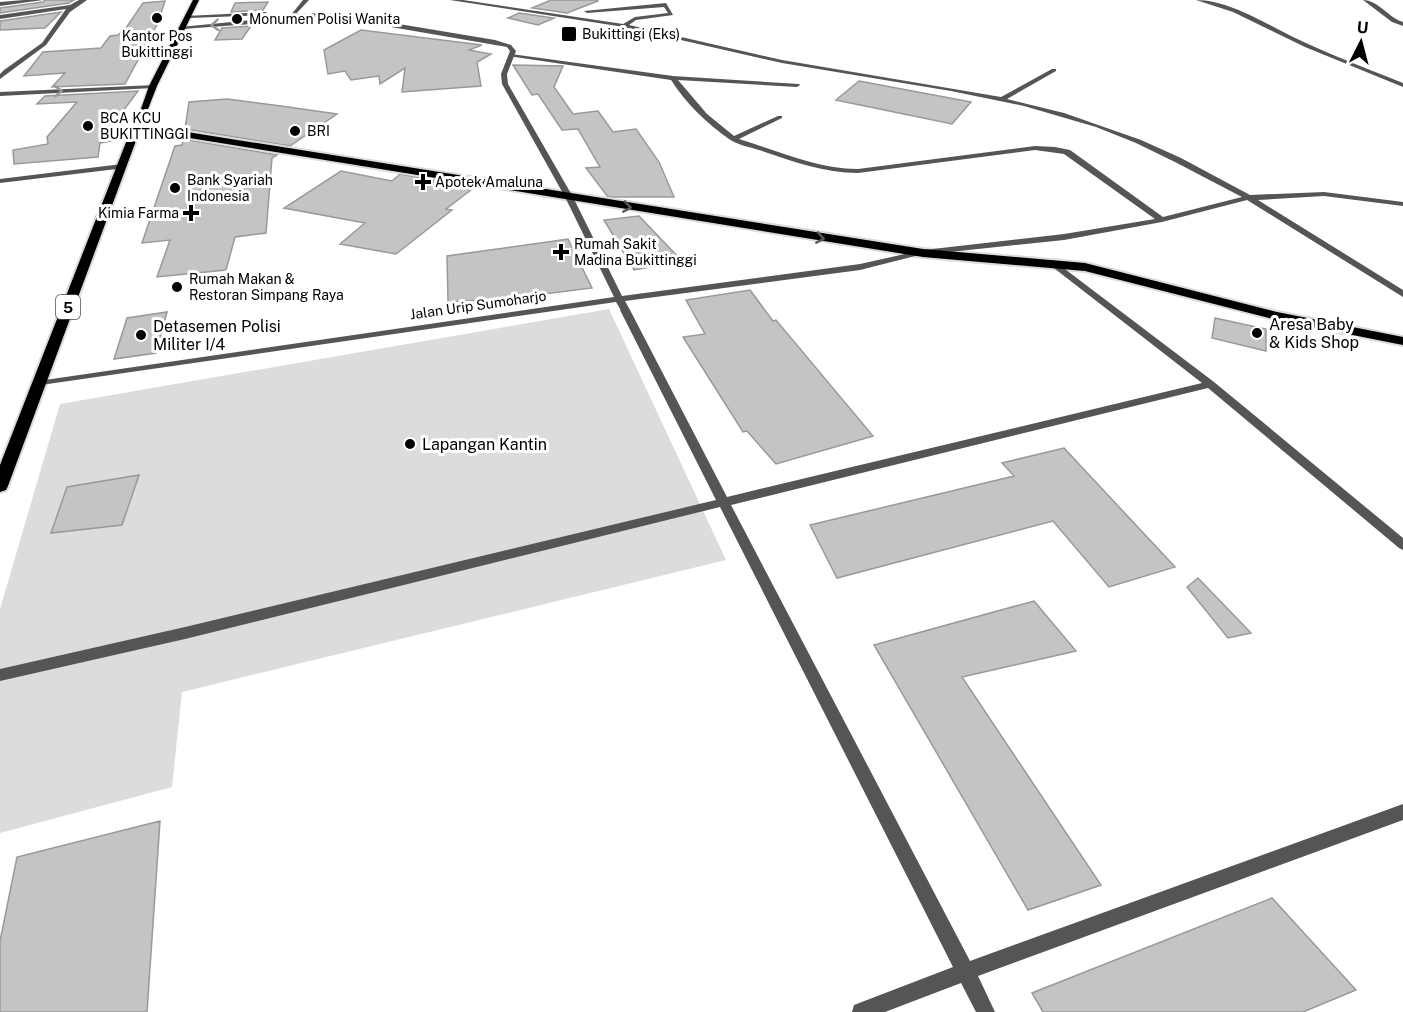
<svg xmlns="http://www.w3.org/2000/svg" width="1403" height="1012" font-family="'Public Sans',sans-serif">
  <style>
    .green { fill: #dcdcdc }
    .building { fill: #c4c4c4; stroke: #999; stroke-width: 1.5 }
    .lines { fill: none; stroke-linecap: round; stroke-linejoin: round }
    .primary-casing { stroke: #dbdbdb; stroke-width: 3 }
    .trunk-casing { stroke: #dbdbdb; stroke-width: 4 }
    .minor { fill: #555; fill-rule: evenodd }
    .tertiary { fill: #555; fill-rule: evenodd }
    .primary { fill: #000; fill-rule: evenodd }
    .trunk { fill: #000; fill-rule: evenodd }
    .oneway { stroke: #999 }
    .oneway2 { stroke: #595959 }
    .poi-dot { fill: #000; stroke: #fff; stroke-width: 2 }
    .labels { text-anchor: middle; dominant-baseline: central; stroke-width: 6; stroke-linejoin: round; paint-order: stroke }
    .far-poi-label { font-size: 14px; fill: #000; stroke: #fff; text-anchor: start }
    .far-street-label { font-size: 14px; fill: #000; stroke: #fff }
    .shield { fill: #fff; stroke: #4c4c4c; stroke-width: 1.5 }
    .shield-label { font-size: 15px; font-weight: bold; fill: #000 }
    .poi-label { font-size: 16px; fill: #000; stroke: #fff; text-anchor: start }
  </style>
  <rect width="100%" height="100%" fill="#fff"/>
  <path class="green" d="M609 309 726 560 182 692 172 787 0 833V609L60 404Z"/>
  <path class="building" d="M45 0H74L69 3 0 13V8L43 2Z
    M551 0H598V1L567 13 532 8Z
    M165 1 158 23 125 84 52 87 65 73 24 76 43 52 101 48 110 36 118 35 126 28 143 3Z
    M268 2 263 10 231 12 235 3Z
    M61 12 45 28 0 30V21Z
    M519 13 554 18 538 25 508 18Z
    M251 26 242 39 215 40 222 28Z
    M361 30 482 45 469 50 491 54 477 62 481 86 402 92 405 68 380 84 379 76 351 80 345 71 328 74 324 50Z
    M513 65 563 66 554 87 573 114 598 111 613 132 636 129 659 162 674 197H608L586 168 600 167 578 129 562 130 538 94 532 95Z
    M859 81 971 102 952 124 836 100Z
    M138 91 117 119 116 140 100 143 98 157 14 164 13 150 48 144 47 137 77 102 37 104 45 96Z
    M227 99 281 106 337 114 290 146 185 129 189 102Z
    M183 139 277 155 272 158 266 233 235 237 226 270 157 277 170 240 142 243 175 146 182 145Z
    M341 171 392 181 400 174 434 180 432 182 471 190 446 209 452 210 396 254 340 244 365 223 284 208Z
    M639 216 682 261 634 270 604 220Z
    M568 239 592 288 512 298 448 302 447 256Z
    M750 290 773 321 776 320 873 436 776 464 747 431 743 432 683 337 705 334 686 300Z
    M167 312 156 353 114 359 127 318Z
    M1215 318 1266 329V351L1212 338Z
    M1064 448 1175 567 1109 587 1053 521 837 578 810 525 1014 476 1002 463Z
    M139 475 122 525 51 533 67 487Z
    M1198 578 1251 633 1228 638 1187 587Z
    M1034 601 1076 651 962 677 1101 885 1028 910 874 645Z
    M160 821 147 1012H0V941L17 857Z
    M1272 898 1356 990 1303 1012H1043L1032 993Z"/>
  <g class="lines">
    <g class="primary-casing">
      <path id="primary" d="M193 0H199L157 86 141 127 134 129 149 86Z"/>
    </g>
    <g class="trunk-casing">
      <path id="trunk" d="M137 124 923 249 1085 263 1277 312 1403 337V345L1277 320 1085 271 923 257 140 130 8 486 6 490 0 492V465L132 127Z"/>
    </g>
    <path class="minor" d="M24 0H43L0 6V2Z
      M79 0H87L70 12 46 45 0 79V74L4 70 42 43 66 9 0 19V15L70 5Z
      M303 0H309L294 16H290Z
      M450 0H463L623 24 635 17 668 13 664 7 587 13 584 11 666 3 673 15 636 20 629 25 782 60 1001 97 1052 69H1056V71L1007 99 1064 113 1141 140 1181 158 1250 195 1324 192 1403 202V206L1324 196 1258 200 1403 290V297L1247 200 1162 222 1064 240 921 255 920 253 924 250 1064 234 1155 219 1064 154 1035 150 858 173C823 173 792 161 759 150 750 147 737 145 729 139 707 124 685 102 671 80L508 56 511 54 673 76 799 84 800 85 797 87 678 80 707 114 734 136 778 116H782V118L739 139C778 151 817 169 858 169L1035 146 1055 147 1070 150 1163 217 1242 197 1175 162 1136 143 1096 127 1024 106 951 91 782 63 624 27Z
      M1196 0C1233 0 1275 30 1308 44 1339 58 1371 70 1403 83V87L1305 47 1233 12Z
      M1363 0C1378 0 1389 18 1403 22V26L1392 22Z
      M155 85 156 86 153 88 0 96V92Z
      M122 164H125V168L0 183V179Z
      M1053 260 1214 382 1403 538V550L1399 548 1208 388 731 505 970 961 1403 804V820L978 976 995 1012H976L961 983 885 1012H852L854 1005 953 967 720 507 185 639 0 681V669L185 627 716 500 620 310 625 307 630 310 727 497 1202 383 1050 265 1049 263Z"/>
    <path class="tertiary" d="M266 12 268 15 189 18 186 16Z
      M333 13 495 40 511 45 516 51 507 74 508 84 573 197 622 296 860 264 923 250 927 253 860 270 625 301 630 310 625 313 622 312 616 302 34 386 33 384 38 381 614 297 565 197 502 84 501 74 510 51 507 47 333 17 288 18 252 24 183 29 180 27 252 20 288 14Z"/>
    <use href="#primary" class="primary"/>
    <use href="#trunk" class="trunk"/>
  </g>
  <defs><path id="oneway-chevron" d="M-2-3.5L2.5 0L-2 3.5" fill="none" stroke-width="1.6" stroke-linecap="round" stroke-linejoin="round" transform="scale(1.5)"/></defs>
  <g class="oneway">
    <use href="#oneway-chevron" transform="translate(215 25) rotate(176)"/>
    <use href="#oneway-chevron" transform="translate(58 91) rotate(-3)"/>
  </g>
  <g class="oneway2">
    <use href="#oneway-chevron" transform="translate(627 207) rotate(9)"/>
    <use href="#oneway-chevron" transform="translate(820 238) rotate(9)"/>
  </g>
  <g class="poi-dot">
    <circle cx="157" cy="18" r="6"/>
    <circle cx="237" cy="19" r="6"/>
    <rect x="561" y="26" width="16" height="16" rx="3"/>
    <circle cx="88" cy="126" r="6"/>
    <circle cx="295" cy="131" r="6"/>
    <path d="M420 173h6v6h6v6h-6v6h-6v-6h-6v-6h6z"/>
    <circle cx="175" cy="188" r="6"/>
    <path d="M188 204h6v6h6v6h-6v6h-6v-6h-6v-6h6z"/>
    <path d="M558 243h6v6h6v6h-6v6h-6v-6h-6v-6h6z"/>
    <circle cx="177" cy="287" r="6"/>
    <circle cx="1257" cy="333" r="6"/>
    <circle cx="141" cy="335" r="6"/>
    <circle cx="410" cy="444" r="6"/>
  </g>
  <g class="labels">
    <g class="far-poi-label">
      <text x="249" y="19">Monumen Polisi Wanita</text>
      <text x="582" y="34">Bukittingi (Eks)</text>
      <text x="157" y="36" text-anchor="middle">Kantor Pos<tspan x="157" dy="16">Bukittinggi</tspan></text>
      <text x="100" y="118">BCA KCU<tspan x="100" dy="16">BUKITTINGGI</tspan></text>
      <text x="307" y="131">BRI</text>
      <text x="187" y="180">Bank Syariah<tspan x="187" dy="16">Indonesia</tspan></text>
      <text x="435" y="182">Apotek Amaluna</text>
      <text x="179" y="213" text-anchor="end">Kimia Farma</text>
      <text x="574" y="244">Rumah Sakit<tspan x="574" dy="16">Madina Bukittinggi</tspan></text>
      <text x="189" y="279">Rumah Makan &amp;<tspan x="189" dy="16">Restoran Simpang Raya</tspan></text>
    </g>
    <g class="far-street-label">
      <text transform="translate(478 305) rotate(-8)">Jalan Urip Sumoharjo</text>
    </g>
    <rect class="shield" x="56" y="295" width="24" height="24" rx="4.5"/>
    <g class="shield-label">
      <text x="68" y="307">5</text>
    </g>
    <g class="poi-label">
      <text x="1269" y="324">Aresa Baby<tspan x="1269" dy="18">&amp; Kids Shop</tspan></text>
      <text x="153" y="326">Detasemen Polisi<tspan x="153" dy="18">Militer I/4</tspan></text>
      <text x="422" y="444">Lapangan Kantin</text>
    </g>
  </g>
  <g transform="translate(1361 42) rotate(6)" stroke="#ffffff" stroke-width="4.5" paint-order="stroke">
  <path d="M0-4.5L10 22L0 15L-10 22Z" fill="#000000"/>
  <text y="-9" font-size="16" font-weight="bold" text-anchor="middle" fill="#000000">U</text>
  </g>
</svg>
